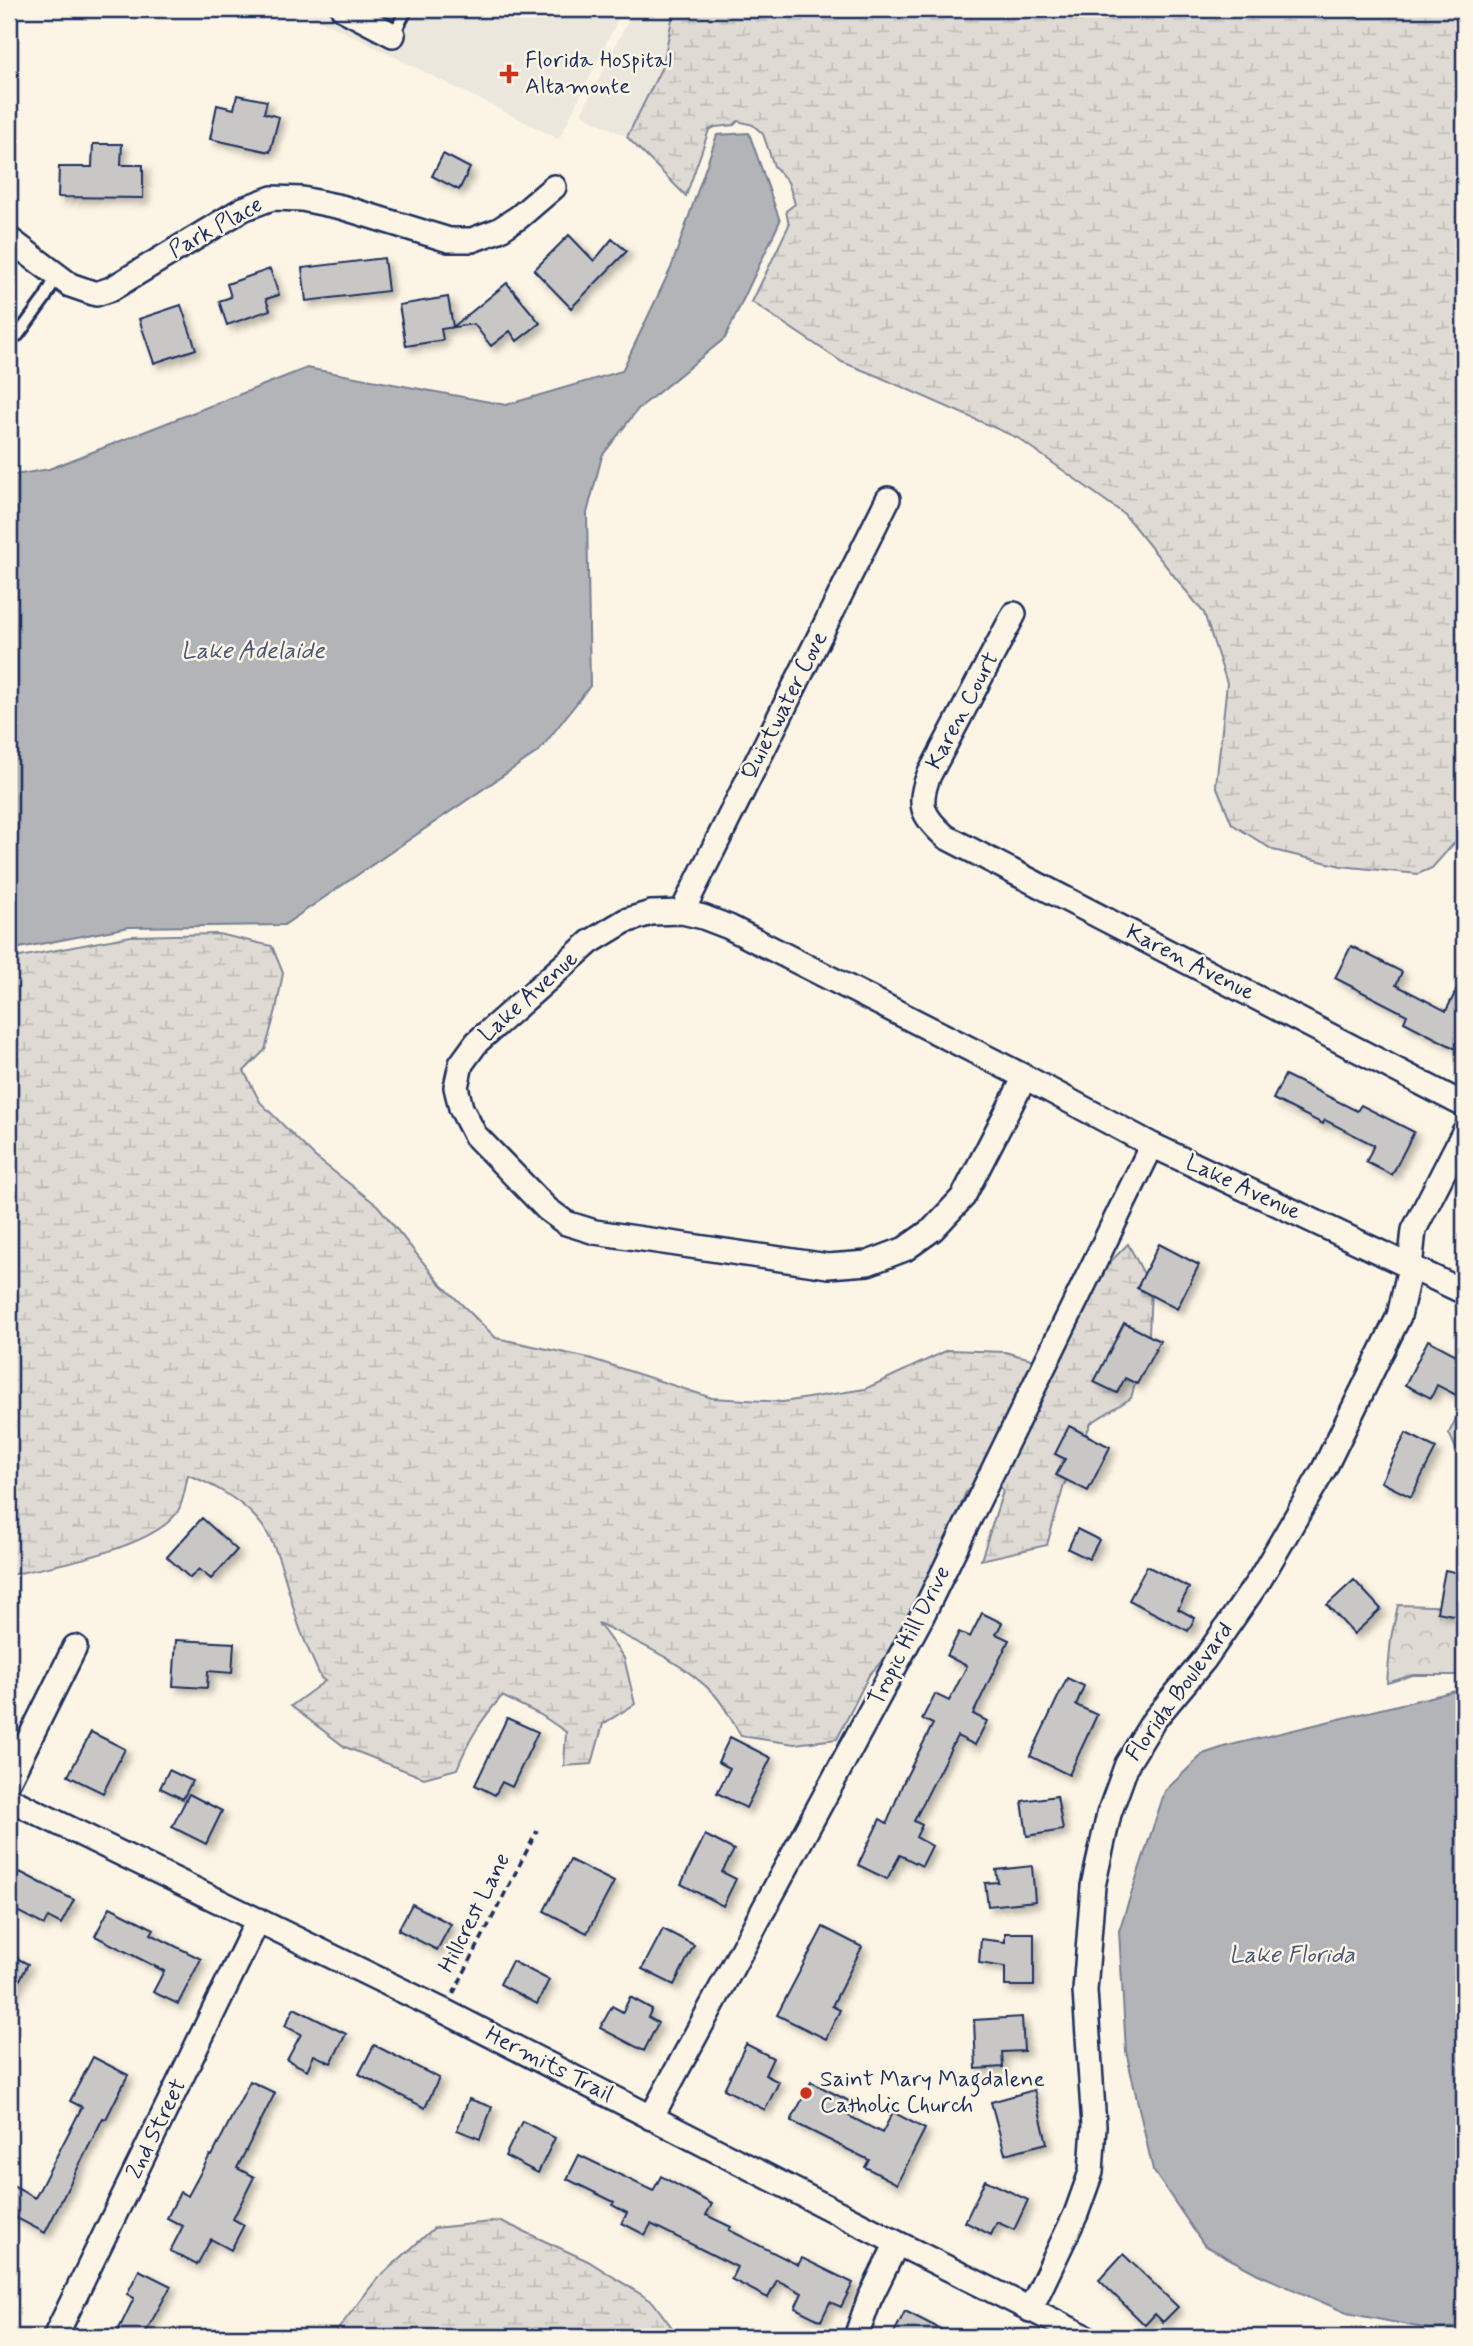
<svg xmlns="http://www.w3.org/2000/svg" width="1473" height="2346" font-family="Mynerve,sans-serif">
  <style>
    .built { fill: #ece7dc }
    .forest { fill: url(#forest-crowns); stroke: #7d8599; stroke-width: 2 }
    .wetland { fill: url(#wetland-marsh); stroke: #7d8599; stroke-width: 2 }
    .water { fill: #b2b4b8; stroke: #767f94; stroke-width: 2 }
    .building { fill: #c8c7c6; stroke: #1b2f5e; stroke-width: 2; filter: url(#shadow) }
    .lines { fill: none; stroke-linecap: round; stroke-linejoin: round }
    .lane-casing { stroke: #1b2f5e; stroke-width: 16 }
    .street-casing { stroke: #1b2f5e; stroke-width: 28 }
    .path { stroke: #1b2f5e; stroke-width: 3.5; stroke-dasharray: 7 5; stroke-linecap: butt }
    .lane { stroke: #fcf5e5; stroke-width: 10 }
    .street { stroke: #fcf5e5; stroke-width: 23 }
    .poi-dot { fill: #c8321e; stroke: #fcf5e5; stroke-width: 2.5 }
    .labels { text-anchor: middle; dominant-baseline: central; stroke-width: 5; stroke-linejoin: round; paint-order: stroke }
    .poi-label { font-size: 23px; fill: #1b2f5e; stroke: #fcf5e5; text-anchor: start }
    .street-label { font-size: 23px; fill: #1b2f5e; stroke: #fcf5e5 }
    .water-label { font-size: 24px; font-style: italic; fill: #485779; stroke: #fcf5e5 }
  </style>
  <defs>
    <pattern id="forest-crowns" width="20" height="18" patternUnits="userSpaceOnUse" patternTransform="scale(1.75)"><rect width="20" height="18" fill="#dfdbd4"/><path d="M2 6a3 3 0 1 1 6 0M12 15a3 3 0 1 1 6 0" fill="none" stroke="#bfbcb8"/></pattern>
    <pattern id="wetland-marsh" width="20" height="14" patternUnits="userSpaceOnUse" patternTransform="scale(1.75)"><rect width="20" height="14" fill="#dfdbd4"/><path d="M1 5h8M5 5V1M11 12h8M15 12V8" fill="none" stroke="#bfbcb8"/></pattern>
    <filter id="shadow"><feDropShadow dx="5" dy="5" stdDeviation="3.5" flood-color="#0004"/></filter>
  </defs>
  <rect width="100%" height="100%" fill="#fcf5e5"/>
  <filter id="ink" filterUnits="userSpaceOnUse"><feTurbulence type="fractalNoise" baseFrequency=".0143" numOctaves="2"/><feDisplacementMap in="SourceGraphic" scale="14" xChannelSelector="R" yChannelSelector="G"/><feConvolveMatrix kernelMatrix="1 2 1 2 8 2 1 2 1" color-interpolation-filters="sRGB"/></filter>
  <g filter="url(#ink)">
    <path class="built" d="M298 9H623L559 139Z
      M634 9H674L663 65 627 137 581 114Z"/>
    <path class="forest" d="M1464 1402V1482V1467L1449 1433Z
      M1398 1605 1464 1607V1675H1413L1387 1683 1391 1638Z"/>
    <path class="wetland" d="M674 9H1464V832L1432 868 1418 874 1341 866 1273 850 1232 824 1216 785 1227 683 1204 613 1124 514 1018 438 875 375 842 362 752 302 789 225 786 211 795 204 788 182 774 166 763 134 753 125 738 121 734 125 715 127 709 130 686 196 627 137 663 65Z
      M218 934 272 946 283 973 276 1010 265 1050 244 1071 260 1102 314 1156 378 1206 439 1282 496 1338 589 1358 712 1398 783 1402 865 1389 948 1350 1005 1352 1035 1360 976 1481 965 1494 952 1530 892 1650 869 1675 837 1739 794 1744 741 1736C733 1723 725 1706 715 1695 683 1662 639 1643 598 1623L624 1658 635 1704 603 1724 592 1764 564 1766 566 1732 541 1715 502 1696C481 1720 469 1739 457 1769L424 1778 345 1747 291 1706 325 1681 321 1678C313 1660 304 1641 298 1623 287 1590 280 1543 256 1518 239 1499 212 1484 188 1475 185 1487 184 1500 178 1511 155 1548 50 1567 9 1575V959L131 936Z
      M1128 1244 1151 1287 1149 1335 1131 1398 1091 1423 1064 1485 1047 1545 981 1560 1003 1491 999 1484 1104 1268Z
      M501 2221 588 2261 653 2302 679 2337H334L339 2328 377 2279 434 2228Z"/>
    <path class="water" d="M749 133 780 221 725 338 638 409 602 456 587 513 590 686 539 751 284 925 129 927 9 950V476L49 469 307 368 506 405 622 371 671 268 717 135Z
      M1464 1689V2327L1428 2329 1347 2313 1258 2274 1204 2245 1153 2170 1126 2051 1119 1931 1165 1791 1203 1754 1227 1746Z"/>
    <path class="building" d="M237 95 267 101 264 113 279 117 270 152 210 139 217 105 234 109Z
      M93 144H122L121 165H143V198L58 197 59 167H92Z
      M443 154 470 168 459 190 432 176Z
      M569 235 594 261 612 239 627 251 571 308 534 270Z
      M384 258 388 291 306 301 302 268Z
      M270 269 279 295 266 299 270 310 227 325 219 301 231 297 227 284Z
      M507 283 540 323 517 341 510 331 491 346 474 324 441 329 443 340 406 346 399 305 448 297 453 327Z
      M181 305 196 349 154 363 139 319Z
      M1351 946 1402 972 1396 985 1446 1011 1464 975V1042L1460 1051 1404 1022 1407 1015 1335 978Z
      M1285 1075 1357 1111 1361 1105 1414 1132 1392 1175 1366 1162 1374 1145 1325 1120 1323 1124 1273 1099Z
      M1159 1244 1199 1265 1177 1309 1137 1288Z
      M1124 1323 1160 1341 1137 1384 1125 1378 1117 1393 1094 1382Z
      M1428 1340 1464 1359V1399L1437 1385 1431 1398 1405 1385Z
      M1069 1426 1110 1447 1088 1491 1056 1475 1065 1459 1055 1454Z
      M1406 1433 1436 1448 1411 1497 1381 1482Z
      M202 1518 237 1550 211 1579 199 1569 190 1578 167 1557Z
      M1077 1529 1099 1540 1089 1559 1068 1549Z
      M1147 1566 1189 1588 1178 1609 1195 1618 1188 1631 1129 1600Z
      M1445 1570 1464 1574V1617L1437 1612Z
      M1354 1580 1381 1609 1354 1634 1327 1605Z
      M982 1613 1002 1623 996 1634 1009 1640 973 1714 987 1721 975 1745 957 1736 914 1821 922 1825 916 1837 932 1846 922 1866 900 1855 887 1879 858 1865 880 1819 887 1823 903 1783 933 1724 922 1719 935 1694 949 1701 967 1666 947 1656 959 1632 970 1637Z
      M176 1640 234 1643 232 1673 208 1671 207 1688 173 1686Z
      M1067 1678 1084 1686 1076 1705 1097 1715 1069 1775 1030 1756Z
      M507 1718 538 1732 512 1787 502 1782 495 1795 475 1785Z
      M91 1732 125 1749 103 1793 68 1776Z
      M730 1737 771 1758 746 1808 717 1793 730 1768 718 1762Z
      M169 1770 192 1781 183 1799 160 1788Z
      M189 1794 222 1811 206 1844 172 1827Z
      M1057 1796 1063 1830 1027 1836 1022 1801Z
      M705 1835 734 1850 722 1872 736 1879 723 1906 681 1884Z
      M570 1860 614 1882 587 1933 544 1911Z
      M1032 1866 1035 1901 988 1906 985 1883 998 1882 996 1870Z
      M20 1872 74 1900 61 1924 48 1917 44 1925 9 1907V1895Z
      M412 1904 451 1924 437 1950 398 1930Z
      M110 1907 154 1929 151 1934 201 1959 178 2004 153 1992 164 1971 95 1936Z
      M823 1927 862 1947 832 2006 840 2010 826 2039 777 2015Z
      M663 1929 694 1945 674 1985 642 1969Z
      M1005 1933H1034V1986H1005V1967L979 1963 981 1939 1005 1942Z
      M9 1954 28 1964 9 2001Z
      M512 1961 549 1980 537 2004 500 1984Z
      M630 1997 652 2009 648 2017 658 2023 644 2051 600 2028 612 2006 623 2012Z
      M294 2008 346 2034 331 2063 314 2055 307 2070 287 2060 301 2034 285 2026Z
      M1022 2017 1024 2051 1002 2052 1003 2067 976 2069 974 2020Z
      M746 2044 773 2058 765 2075 779 2082 765 2110 724 2089Z
      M374 2045 439 2078 425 2108 359 2074Z
      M93 2057 128 2075 106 2119 103 2118 45 2233 9 2214V2184L35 2198 82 2107 70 2101Z
      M250 2081 275 2093 237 2168 254 2177 233 2219 244 2225 231 2250 211 2239 197 2265 170 2251 183 2226 167 2218 180 2192 188 2196 210 2155 212 2156Z
      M811 2082 853 2103 847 2115 882 2133 893 2112 925 2129 897 2184 865 2167 869 2160 791 2121Z
      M1034 2090 1047 2143 1005 2154 991 2102Z
      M469 2099 492 2107 480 2139 457 2130Z
      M522 2121 555 2138 538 2173 505 2156Z
      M579 2155 653 2191 661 2176 712 2204 706 2215 731 2227 729 2230 798 2265 802 2258 853 2283 841 2307 830 2302 821 2321 795 2308 802 2293 777 2280 768 2298 731 2279 737 2267 651 2224 645 2235 622 2223 627 2213 612 2205 614 2202 567 2179Z
      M985 2180 1028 2200 1014 2230 997 2222 991 2235 965 2222Z
      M1123 2254 1178 2307 1163 2322 1155 2314 1145 2325 1099 2280Z
      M139 2270 171 2286 143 2337H115L134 2298 127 2294Z
      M905 2311 956 2337H892Z"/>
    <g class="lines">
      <g class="lane-casing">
        <path id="lane" d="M393 35 407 9
          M9 336 18 335 45 298 57 275"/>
      </g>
      <g class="street-casing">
        <path id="street" d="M343 9 393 35
          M9 239 70 285 96 294 111 289 243 209 272 198 302 199 341 207 449 240H472L499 230 519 217 554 187
          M1014 614 929 775C917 804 922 816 946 837L1464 1105
          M682 912 888 499
          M1025 1077 963 1197 933 1229 905 1249 868 1263 828 1266 595 1232 566 1223 547 1209 475 1135 461 1108 456 1087 461 1064 477 1042 590 942 625 921 651 913 682 912 703 917 729 927 1025 1077 1152 1145 1464 1292
          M9 1780 75 1647
          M9 1799 444 2011 897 2243 1086 2337
          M651 2118 921 1618 1152 1145
          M1030 2310 1076 2214 1091 2172 1094 2126 1085 1991 1093 1886 1109 1814 1127 1764 1154 1720 1204 1660 1260 1579 1324 1469 1399 1316 1410 1267 1414 1230 1464 1132
          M55 2337 258 1920
          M856 2337 869 2300 897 2243"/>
      </g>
      <path class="path" d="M453 1994 537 1831"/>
      <use href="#lane" class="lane"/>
      <use href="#street" class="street"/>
    </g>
  </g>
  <g class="poi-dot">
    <path d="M505.5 63.5h7v7h7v7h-7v7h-7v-7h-7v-7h7z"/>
    <circle cx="806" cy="2093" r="7"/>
  </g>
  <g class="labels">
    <g class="poi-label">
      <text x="525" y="61">Florida Hospital<tspan x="525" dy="26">Altamonte</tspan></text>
      <text x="820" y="2080">Saint Mary Magdalene<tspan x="820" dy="26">Catholic Church</tspan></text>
    </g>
    <g class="street-label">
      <text transform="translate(216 228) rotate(-29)">Park Place</text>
      <text transform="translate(785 706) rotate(-63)">Quietwater Cove</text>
      <text transform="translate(963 711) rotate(-62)">Karen Court</text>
      <text transform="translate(1190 963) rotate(27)">Karen Avenue</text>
      <text transform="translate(529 997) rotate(-42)">Lake Avenue</text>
      <text transform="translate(1243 1188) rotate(25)">Lake Avenue</text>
      <text transform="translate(910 1636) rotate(-63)">Tropic Hill Drive</text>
      <text transform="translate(1180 1692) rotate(-54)">Florida Boulevard</text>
      <text transform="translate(475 1913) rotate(-63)">Hillcrest Lane</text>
      <text transform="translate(549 2065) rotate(27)">Hermits Trail</text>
      <text transform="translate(157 2129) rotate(-64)">2nd Street</text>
    </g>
    <g class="water-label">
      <text x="253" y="651">Lake Adelaide</text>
      <text x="1292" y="1955">Lake Florida</text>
    </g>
  </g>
  <rect width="1473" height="2346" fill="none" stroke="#fcf5e5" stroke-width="35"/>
  <rect x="18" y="18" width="1438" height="2311" fill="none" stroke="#1b2f5e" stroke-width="2.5" filter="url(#ink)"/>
</svg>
